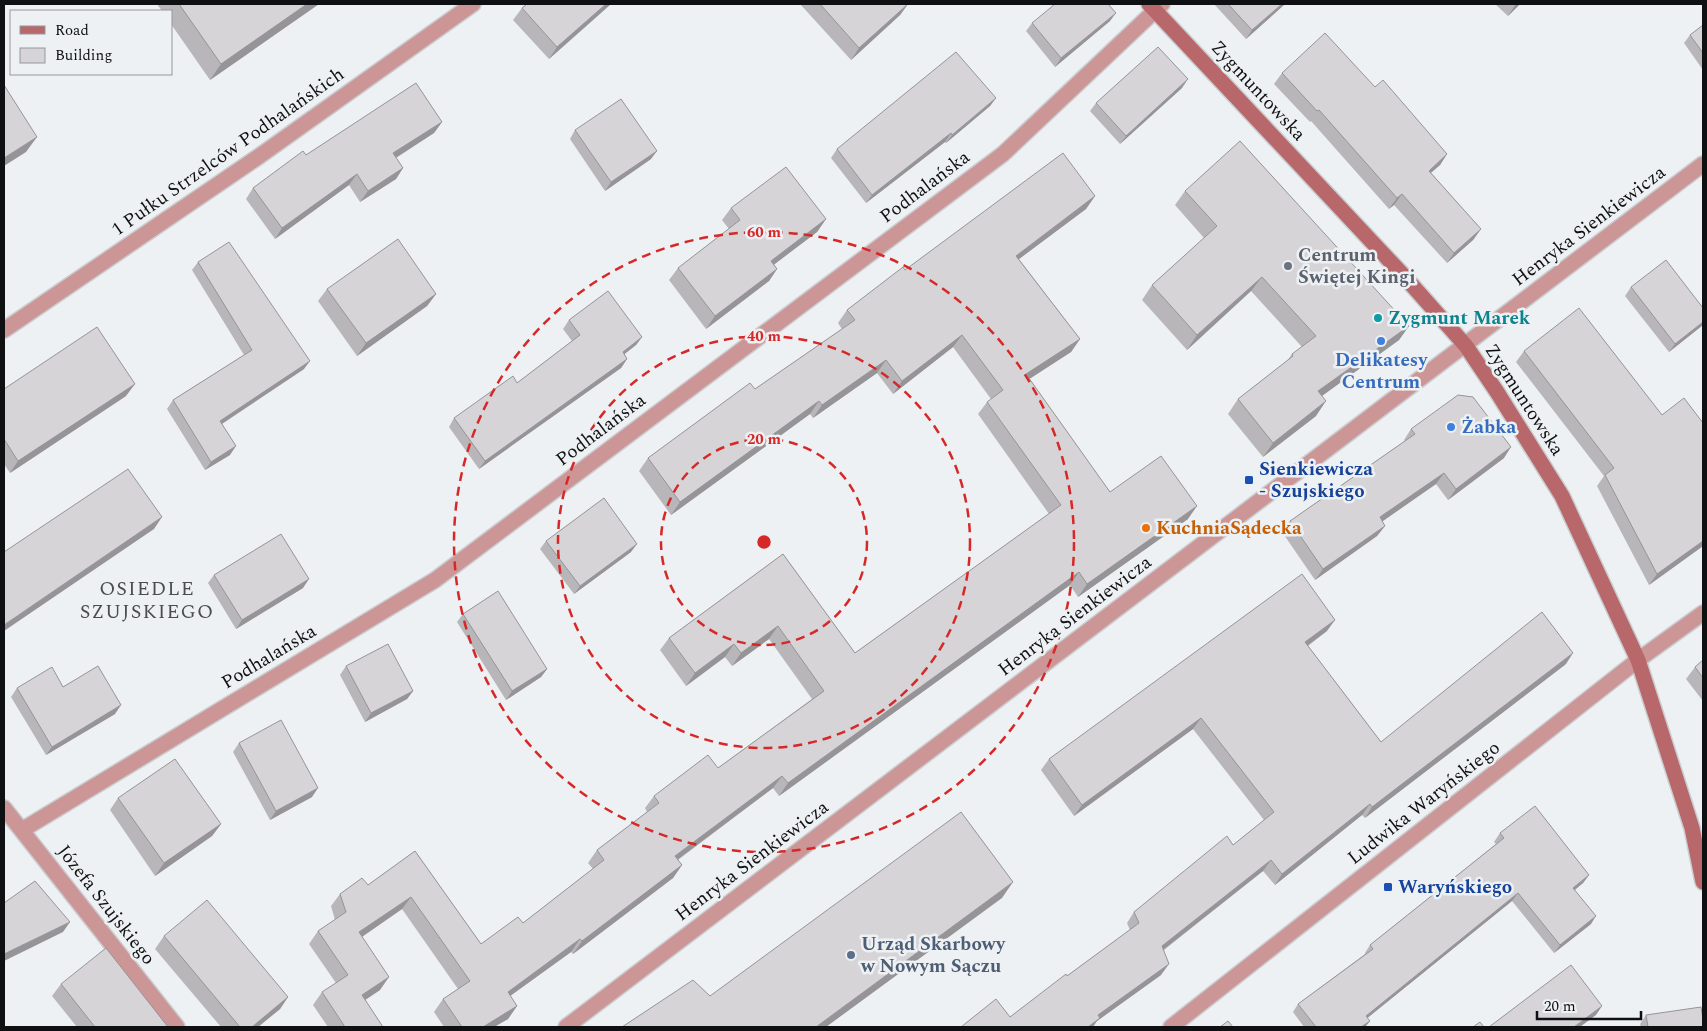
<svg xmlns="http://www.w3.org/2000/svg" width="1707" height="1031" font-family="Spectral,serif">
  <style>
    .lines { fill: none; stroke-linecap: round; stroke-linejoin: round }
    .street-casing { stroke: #cacdcf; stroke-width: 18 }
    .secondary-casing { stroke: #cacdcf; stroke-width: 18 }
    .street { stroke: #cd9696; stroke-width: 15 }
    .secondary { stroke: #b8686a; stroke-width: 15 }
    .wall { fill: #b9b6b9 }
    .shaded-wall { fill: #969496 }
    .building { fill: #d7d4d7; stroke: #969496 }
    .ring { fill: none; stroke: #d62828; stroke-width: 2.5; stroke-dasharray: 9 6 }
    .worship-dot { fill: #6b7280; stroke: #eef1f3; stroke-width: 2 }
    .culture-dot { fill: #0f9aa8; stroke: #eef1f3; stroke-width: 2 }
    .shop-dot { fill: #3f7fe0; stroke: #eef1f3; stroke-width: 2 }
    .transit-dot { fill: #1a4fb4; stroke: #eef1f3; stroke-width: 2 }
    .food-dot { fill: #e8710a; stroke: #eef1f3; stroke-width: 2 }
    .service-dot { fill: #5c6f8a; stroke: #eef1f3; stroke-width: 2 }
    .labels { text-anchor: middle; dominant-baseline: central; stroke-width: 5; stroke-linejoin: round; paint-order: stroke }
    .street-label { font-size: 19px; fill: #0f1011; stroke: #eef1f3 }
    .worship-label { font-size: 19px; font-weight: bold; fill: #5b616d; stroke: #eef1f3; text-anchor: start }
    .culture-label { font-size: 19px; font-weight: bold; fill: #0d838f; stroke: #eef1f3; text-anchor: start }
    .shop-label { font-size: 19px; font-weight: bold; fill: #366cbe; stroke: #eef1f3 }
    .transit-label { font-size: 19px; font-weight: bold; fill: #164399; stroke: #eef1f3; text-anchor: start }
    .food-label { font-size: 19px; font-weight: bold; fill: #c56008; stroke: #eef1f3; text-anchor: start }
    .service-label { font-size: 19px; font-weight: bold; fill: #4e5e75; stroke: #eef1f3; text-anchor: start }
    .neighbourhood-label { font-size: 20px; letter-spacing: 1px; fill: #4a4c4f; stroke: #eef1f3 }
    .centre { fill: #d62828; stroke: #eef1f3; stroke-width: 2.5 }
    .ring-label { font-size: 15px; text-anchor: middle; font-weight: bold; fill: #d62828; stroke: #eef1f3; stroke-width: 5; stroke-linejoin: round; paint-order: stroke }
  </style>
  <rect width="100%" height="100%" fill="#eef1f3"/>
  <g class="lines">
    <g class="street-casing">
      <path id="street" d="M4 330 258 157 473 4
        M4 808 177 1027
        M22 830 435 580 1003 154 1162 4
        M566 1027 1703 164
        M1171 1027 1638 660 1703 613"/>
    </g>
    <g class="secondary-casing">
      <path id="secondary" d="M1149 4 1403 275 1466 346 1497 392 1562 496 1638 660 1692 828 1703 882"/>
    </g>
    <use href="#street" class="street"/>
    <use href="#secondary" class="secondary"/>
  </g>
  <path class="wall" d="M157 4H319L210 80 171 24V11H162Z
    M527 4H611L549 59 513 20 522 8Z
    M800 4H908L900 15 851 60Z
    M1214 4H1285L1246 39Z
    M1495 4H1520L1508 16Z
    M1110 21 1055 67 1026 31 1032 23Z
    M1703 25V70L1684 43 1690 35Z
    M1282 73 1375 87 1447 154 1440 165 1431 173 1481 229 1473 240 1447 263 1394 205 1389 209 1311 121 1310 122 1274 84Z
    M1182 88 1120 144 1090 111 1096 103Z
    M996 98 990 106 946 143 945 142 866 203 831 158 837 149Z
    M442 122 434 133 396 158 403 168 396 179 360 202 349 185 275 239 246 199 253 188 306 155Z
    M575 130 651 159 605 191 570 139Z
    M1185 191 1409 326 1399 340 1322 396 1316 416 1263 457 1228 414 1238 399 1287 361 1292 354 1302 347 1251 291 1187 350 1142 300 1152 285 1204 238 1175 205Z
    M1095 196 1086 209 1019 259 1080 339 1071 352 1029 379 1110 492 1188 519 1078 597 1070 585 779 796 773 788 678 860 682 865 673 878 573 954 571 952 510 996 517 1006 508 1019 494 1027H444L434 1012 443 999 458 989 402 909 362 937 380 990 365 1000 383 1027H328L313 1005 322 992 336 983 309 944 318 931 335 920 331 906 340 894 368 885 415 851 481 944 523 923 593 869 588 863 597 850 647 812 645 808 654 796 718 768 812 699 769 639 732 666 725 657 686 686 660 650 669 638 783 554 855 653 1049 514 978 414 987 402 991 399 953 347 893 394 877 373 813 418 810 414 671 515 639 471 648 458 755 389 842 329 838 323 847 310 905 270Z
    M731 208 826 219 817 232 774 264 777 269 769 281 706 329 669 280 678 268 729 229 722 220Z
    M198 262 304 369 222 424 230 455 205 470 167 409 173 400 244 355 192 270Z
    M1631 287 1703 308V325L1669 352 1625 296Z
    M327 289 436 294 427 306 357 356 318 301Z
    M569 320 642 337 636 345 624 354 627 359 621 368 479 469 449 427 454 418 517 383 572 341 563 329Z
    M1524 351 1703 541V546L1649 585 1597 486 1604 476 1516 362Z
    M4 389 126 396 10 473 4 464Z
    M1411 429 1504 458 1448 500 1436 484 1382 521 1385 526 1377 536 1315 580 1282 532 1290 521 1405 441 1404 440Z
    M546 541 631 552 574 594 540 549Z
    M214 575 303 588 236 629 208 583Z
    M463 614 547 669 541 677 506 700 457 622Z
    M1327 631 1308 646 1381 742 1566 664 1365 818 1362 815 1275 885 1263 871 1164 950 1161 975 1097 1021 1010 1017 1130 930 1127 923 1134 912 1233 845 1264 820 1193 729 1074 816 1041 770 1049 759Z
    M1703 660V701L1686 679 1695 667Z
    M346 666 413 691 407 699 365 722 340 675Z
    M63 687 115 714 46 755 11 697 17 688Z
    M239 743 312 797 270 820 233 752Z
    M118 798 221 824 212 836 155 876 110 810Z
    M1500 833 1589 875 1583 883 1575 890 1591 924 1554 953 1512 901 1367 1018 1370 1021 1365 1027H1304L1293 1012 1298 1004 1365 954V953L1370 945 1496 844 1494 842Z
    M164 936 288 997 280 1009 258 1027H221L155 949Z
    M61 984 168 1027H77L52 996Z
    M1646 1015 1703 1027H1641L1640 1024Z"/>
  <path class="shaded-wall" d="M307 4H319L210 80 221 64Z
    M606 4H611L549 59 557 47Z
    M908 4 900 15 851 60 859 48Z
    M1282 4H1285L1246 39 1252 30Z
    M1516 4H1520L1508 16Z
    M1116 13 1110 21 1055 67 1061 58Z
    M1188 79 1182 88 1120 144 1126 136Z
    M996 98 990 106 946 143 952 135Z
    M442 122 434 133 386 164 393 153Z
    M951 133 945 142 866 203 872 195Z
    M37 137 26 152 4 166V158Z
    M657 151 651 159 605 191 611 182Z
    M1447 154 1440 165 1421 181 1429 171Z
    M403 168 396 179 360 202 368 191Z
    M357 174 349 185 275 239 282 228Z
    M1402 194 1394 205 1389 209 1397 198Z
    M1095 196 1086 209 1007 268 1016 256Z
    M826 219 817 232 763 273 771 261Z
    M1481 229 1473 240 1447 263 1454 253Z
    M777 269 769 281 706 329 715 316Z
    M1262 277 1251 291 1187 350 1197 335Z
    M436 294 427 306 357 356 366 343Z
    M1703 322V325L1669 352 1675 344Z
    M1409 326 1399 340 1308 406 1318 391Z
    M962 335 953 347 893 394 902 381Z
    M642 337 636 345 617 360 623 352Z
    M1080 339 1071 352 1017 387 1026 374Z
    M627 359 621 368 479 469 485 461Z
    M886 360 877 373 813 418 822 405Z
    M310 361 304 369 214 429 220 421Z
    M135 384 126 396 10 473 18 461Z
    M819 401 810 414 671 515 680 502Z
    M1326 401 1316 416 1263 457 1273 443Z
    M236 446 230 455 205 470 211 462Z
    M1511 447 1504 458 1448 500 1456 489Z
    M1444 473 1436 484 1373 528 1380 517Z
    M1197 506 1188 519 1078 597 1087 584Z
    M162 517 154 529 4 631V625Z
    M1385 526 1377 536 1315 580 1323 569Z
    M1703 541V546L1649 585 1657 574Z
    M637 544 631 552 574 594 580 586Z
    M1079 572 1070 585 779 796 788 783Z
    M309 579 303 588 236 629 242 620Z
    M1335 620 1327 631 1297 653 1305 642Z
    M778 626 769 639 732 666 741 653Z
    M734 644 725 657 686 686 695 673Z
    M1573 653 1566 664 1365 818 1372 807Z
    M547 669 541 677 506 700 512 691Z
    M413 691 407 699 365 722 371 713Z
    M121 705 115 714 46 755 52 747Z
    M1201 718 1193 729 1074 816 1082 805Z
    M782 776 773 788 666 868 675 856Z
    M318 788 312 797 270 820 276 811Z
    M1370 804 1362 815 1275 885 1282 874Z
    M221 824 212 836 155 876 164 863Z
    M1271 860 1263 871 1154 957 1162 946Z
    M682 865 673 878 573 954 582 941Z
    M1589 875 1583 883 1567 896 1573 888Z
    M1013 882 1002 898 826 1027H816Z
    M1518 893 1512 901 1360 1024 1366 1016Z
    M411 897 402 909 350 945 359 932Z
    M1596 916 1591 924 1554 953 1560 945Z
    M70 922 63 932 4 961V954Z
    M580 939 571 952 499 1004 508 992Z
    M1169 964 1161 975 1097 1021 1093 1027H1088L1098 1015Z
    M389 977 380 990 353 1008 362 995Z
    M288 997 280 1009 258 1027H252Z
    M517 1006 508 1019 494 1027H483Z
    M1602 1006 1596 1015 1580 1027H1574Z
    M1370 1021 1365 1027H1361Z"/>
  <path class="building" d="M179 4H307L221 64Z
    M527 4H606L557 47 522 8Z
    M820 4H908L859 48Z
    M1055 4H1108L1116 13 1061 58 1032 23Z
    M1228 4H1282L1252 30Z
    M1703 25V53L1690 35Z
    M1325 33 1375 87 1383 80 1447 154 1429 171 1481 229 1454 253 1402 194 1397 198 1319 110 1317 111 1282 73Z
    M1158 47 1188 79 1126 136 1096 103Z
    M956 52 996 98 952 135 951 133 872 195 837 149Z
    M416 83 442 122 393 153 403 168 368 191 357 174 282 228 253 188 303 151 306 155Z
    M4 85 37 137 4 158Z
    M621 99 657 151 611 182 575 130Z
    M1240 141 1409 326 1318 391 1326 401 1273 443 1238 399 1293 356 1292 354 1316 336 1262 277 1197 335 1152 285 1217 226 1185 191Z
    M1063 153 1095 196 1016 256 1080 339 1026 374 1110 492 1161 456 1197 506 1087 584 1079 572 788 783 782 776 675 856 682 865 582 941 580 939 508 992 517 1006 483 1027H462L443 999 470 981 411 897 359 932 389 977 362 995 383 1027H345L322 992 348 975 318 931 346 912 340 894 362 878 368 885 415 851 481 944 518 917 523 923 604 860 597 850 659 803 654 796 708 755 718 768 824 691 778 626 741 653 734 644 695 673 669 638 783 554 855 653 1061 505 987 402 1003 390 962 335 902 381 886 360 822 405 819 401 680 502 648 458 750 383 755 389 855 320 847 310 903 267 905 270Z
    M786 167 826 219 771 261 777 269 715 316 678 268 740 220 731 208Z
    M398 239 436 294 366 343 327 289Z
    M229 242 310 361 220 421 236 446 211 462 173 400 252 350 198 262Z
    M1666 260 1703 308V322L1675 344 1631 287Z
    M608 291 642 337 623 352 627 359 485 461 454 418 513 376 517 383 580 335 569 320Z
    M1579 308 1662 415 1684 398 1703 423V541L1657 574 1605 475 1614 468 1524 351Z
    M97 327 135 384 18 461 4 439V389Z
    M1458 395 1473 397 1511 447 1456 489 1444 473 1380 517 1385 526 1323 569 1290 521 1415 434 1411 429Z
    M128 469 162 517 4 625V552Z
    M604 498 637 544 580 586 546 541Z
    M281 534 309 579 242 620 214 575Z
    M1302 574 1335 620 1305 642 1381 742 1542 612 1573 653 1372 807 1370 804 1282 874 1271 860 1162 946 1169 964 1098 1015 1100 1018 1088 1027H961L996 999 1010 1017 1066 974 1067 976 1139 923 1134 912 1227 836 1233 845 1274 812 1201 718 1082 805 1049 759Z
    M498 591 547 669 512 691 463 614Z
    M388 644 413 691 371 713 346 666Z
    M1703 660V678L1695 667Z
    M98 666 121 705 52 747 17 688 52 667 63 687Z
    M281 720 318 788 276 811 239 743Z
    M175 759 221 824 164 863 118 798Z
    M1535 806 1589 875 1573 888 1596 916 1560 945 1518 893 1366 1016 1370 1021 1361 1027H1316L1298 1004 1373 949 1370 945 1504 838 1500 833Z
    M961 812 1013 882 816 1027H622L693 980 710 996Z
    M35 881 70 922 4 954V903Z
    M207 900 288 997 252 1027H240L164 936Z
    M106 948 168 1027H95L61 984Z
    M1571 965 1602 1006 1574 1027H1489Z
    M1701 1007 1703 1019V1027H1648L1646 1015Z
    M1228 1021 1233 1027H1220Z
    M1480 1022 1484 1027H1473Z"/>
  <g class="ring">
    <circle cx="764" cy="542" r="103"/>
    <circle cx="764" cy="542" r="206"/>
    <circle cx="764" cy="542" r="310"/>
  </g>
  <circle class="worship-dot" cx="1288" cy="266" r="5"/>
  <circle class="culture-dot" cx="1378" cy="318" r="5"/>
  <g class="shop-dot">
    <circle cx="1381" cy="341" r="5"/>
    <circle cx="1451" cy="427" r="5"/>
  </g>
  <g class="transit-dot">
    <rect x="1244" y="475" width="10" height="10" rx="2.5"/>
    <rect x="1383" y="882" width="10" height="10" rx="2.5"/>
  </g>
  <circle class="food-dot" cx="1146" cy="528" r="5"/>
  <circle class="service-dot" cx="851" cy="955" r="5"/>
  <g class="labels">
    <g class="street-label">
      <text transform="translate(1258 91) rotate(47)">Zygmuntowska</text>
      <text transform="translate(228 152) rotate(-35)">1 Pułku Strzelców Podhalańskich</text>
      <text transform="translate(925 187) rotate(-37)">Podhalańska</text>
      <text transform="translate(1589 226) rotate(-37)">Henryka Sienkiewicza</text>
      <text transform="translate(1524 400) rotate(57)">Zygmuntowska</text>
      <text transform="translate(601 430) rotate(-37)">Podhalańska</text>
      <text transform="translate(1075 616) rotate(-37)">Henryka Sienkiewicza</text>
      <text transform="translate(269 657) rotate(-31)">Podhalańska</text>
      <text transform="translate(1424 803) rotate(-38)">Ludwika Waryńskiego</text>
      <text transform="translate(752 861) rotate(-37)">Henryka Sienkiewicza</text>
      <text transform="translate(106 905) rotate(52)">Józefa Szujskiego</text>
    </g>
    <g class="worship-label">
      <text x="1298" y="255">Centrum<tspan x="1298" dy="22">Świętej Kingi</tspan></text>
    </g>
    <g class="culture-label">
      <text x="1388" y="318">Zygmunt Marek</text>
    </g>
    <g class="shop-label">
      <text x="1381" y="360">Delikatesy<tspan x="1381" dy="22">Centrum</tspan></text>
      <text x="1461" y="427" text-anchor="start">Żabka</text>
    </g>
    <g class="transit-label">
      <text x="1259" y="469">Sienkiewicza<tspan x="1259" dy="22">- Szujskiego</tspan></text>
      <text x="1398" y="887">Waryńskiego</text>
    </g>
    <g class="food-label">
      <text x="1156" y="528">KuchniaSądecka</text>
    </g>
    <g class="service-label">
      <text x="861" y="944">Urząd Skarbowy<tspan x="861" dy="22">w Nowym Sączu</tspan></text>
    </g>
    <g class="neighbourhood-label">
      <text x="147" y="589">OSIEDLE<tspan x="147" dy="23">SZUJSKIEGO</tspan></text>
    </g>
  </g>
  <circle cx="764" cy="542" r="8" class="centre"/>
  <g class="ring-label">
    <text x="764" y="237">60 m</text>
    <text x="764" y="341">40 m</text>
    <text x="764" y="444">20 m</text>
  </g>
  <rect width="1707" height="1031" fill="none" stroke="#0f1011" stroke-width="10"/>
  <rect x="10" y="10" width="162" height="65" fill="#eef1f3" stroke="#959799"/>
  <rect x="20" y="26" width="25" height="8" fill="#b8686a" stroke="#959799"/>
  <text x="55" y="35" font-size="15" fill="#0f1011">Road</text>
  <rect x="20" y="48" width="25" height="15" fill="#d7d4d7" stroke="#959799"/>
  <text x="55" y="60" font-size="15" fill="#0f1011">Building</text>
  <path d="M1537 1011v8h104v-8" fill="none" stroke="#0f1011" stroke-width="2.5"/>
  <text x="1544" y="1011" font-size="15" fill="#0f1011" stroke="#eef1f3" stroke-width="4" paint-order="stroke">20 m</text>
</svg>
